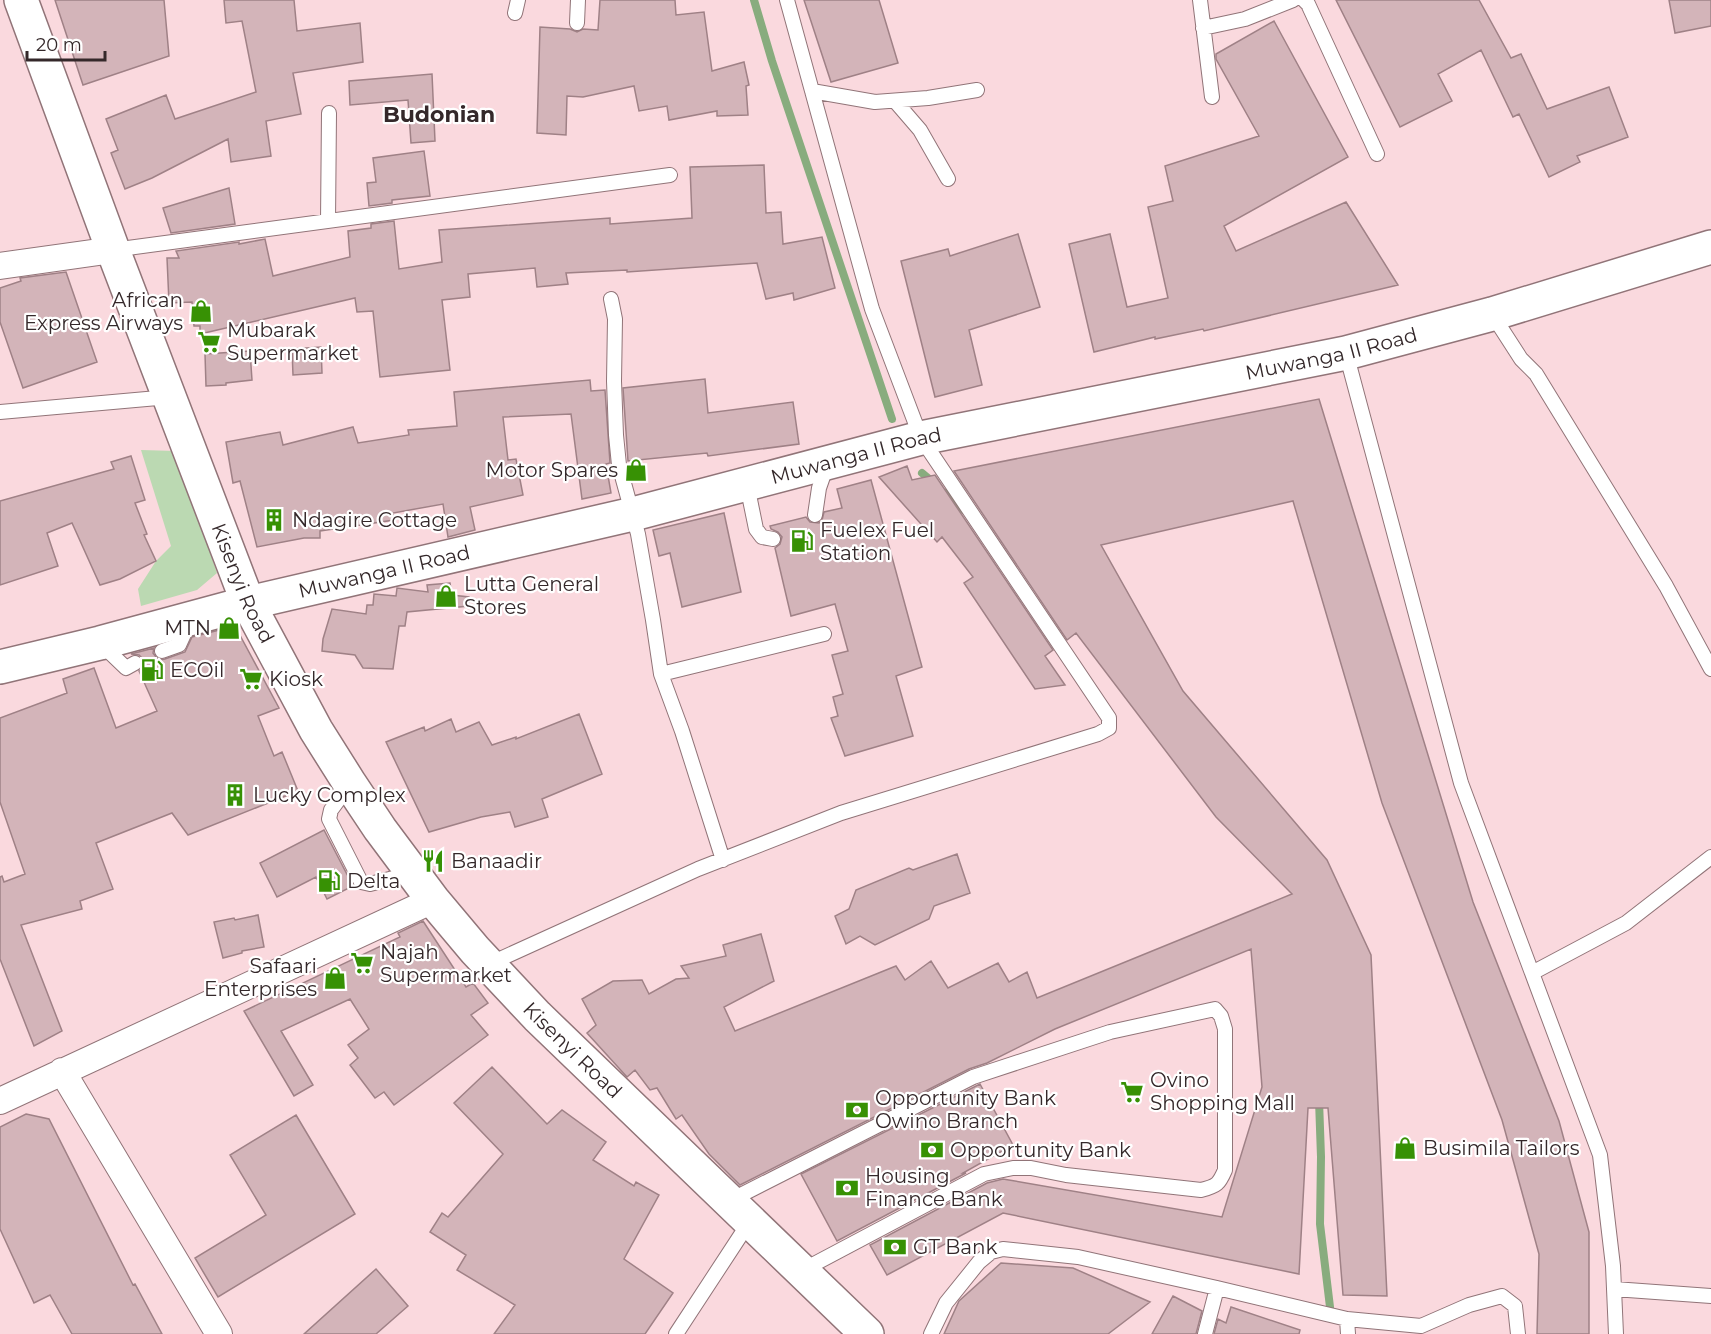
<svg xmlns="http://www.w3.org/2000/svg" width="1711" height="1334" font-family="Montserrat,sans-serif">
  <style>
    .green { fill: #bbd9b2 }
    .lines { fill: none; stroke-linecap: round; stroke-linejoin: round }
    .stream { stroke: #88ac7e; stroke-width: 8 }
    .building { fill: #d3b4b9; stroke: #9f8186; stroke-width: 1.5 }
    .service-casing { stroke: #917478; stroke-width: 16 }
    .minor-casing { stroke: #917478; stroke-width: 28 }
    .tertiary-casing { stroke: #917478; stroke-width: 36 }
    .secondary-casing { stroke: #917478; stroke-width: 36 }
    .service { stroke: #fff; stroke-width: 14 }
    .minor { stroke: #fff; stroke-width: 26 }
    .tertiary { stroke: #fff; stroke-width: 33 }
    .secondary { stroke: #fff; stroke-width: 33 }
    .labels { text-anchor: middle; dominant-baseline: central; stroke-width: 4.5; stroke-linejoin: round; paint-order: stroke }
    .poi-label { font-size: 20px; fill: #34282a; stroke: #fff; text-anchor: start }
    .street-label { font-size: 20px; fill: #34282a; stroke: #fff }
    .quarter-label { font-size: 22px; font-weight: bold; fill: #34282a; stroke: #fff }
  </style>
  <rect width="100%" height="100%" fill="#fad9de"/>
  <path class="green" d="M141 450 176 451 217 573 197 590 141 606 138 589 156 561 171 546Z"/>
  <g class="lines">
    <path class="stream" d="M754 0 772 61 892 419
      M922 473 934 483
      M945 493 965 511
      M1319 1100 1321 1157 1320 1224 1330 1307"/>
  </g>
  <path class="building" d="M55 0H164L169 56 83 85Z
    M224 0H294L297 31 360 23 363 62 293 73 301 114 266 121 271 156 231 162 228 139 152 178 125 189 111 153 118 150 106 119 166 95 175 119 256 92 242 21 226 23Z
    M600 0H675L676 15 704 12 712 71 744 62 749 85 746 86 748 115 717 116V111L669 120 667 106 639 111 634 86 583 97 567 96 566 135 537 133 540 27 570 29 577 32 583 29 598 30Z
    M804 0H879L898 63 831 82Z
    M1336 0H1479L1511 58 1521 54 1547 109 1609 87 1628 137 1577 156 1580 162 1549 177 1519 114 1513 117 1481 50 1438 74 1452 101 1400 127Z
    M1669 0H1711V26L1675 33Z
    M1274 21 1348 157 1224 226 1236 251 1346 202 1398 285 1204 331 1203 329 1155 339V337L1094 352 1069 244 1110 234 1127 307 1168 298 1148 207 1173 201 1165 166 1259 136 1216 59V54Z
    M432 74 435 141 411 143 408 100 350 105 349 81Z
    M424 151 430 196 392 200V203L369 206 367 183 376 182 373 158Z
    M764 165 766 213 781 212 783 244 822 237 835 288 794 300 793 293 766 299 757 263 627 272V270L566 273 568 284 537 287 535 268 468 274 470 297 442 300 450 370 380 377 373 311 357 312 355 298 200 334V326H194L192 302 169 303 167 258H179L176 251 239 242V244L265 239 273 276 350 257 348 231 371 228V224L394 221 399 269 442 262 439 230 610 218V224L692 218 690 167Z
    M229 188 235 224 171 233 163 208Z
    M1018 234 1040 307 969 330 982 385 935 397 901 261 948 249 950 256Z
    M66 272 97 362 23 388 0 322V288L21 281 20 278Z
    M321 347 322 373 293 375 292 349Z
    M250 351 252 380 226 383V385L206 386 205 354Z
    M705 379 708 413 793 402 799 444 708 456 707 453 628 461 623 388Z
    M590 380 591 391 605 390 610 463 606 464 611 493 582 499 571 414 503 417 508 460 516 459 523 495 470 507 475 530 448 537 443 504 393 513 394 520 320 531V538H304L257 547 240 481 233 483 226 442 280 432 283 445 353 427 358 443 409 435 408 430 457 426 454 392Z
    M1319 399 1473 902 1559 1121 1589 1232V1334H1537L1539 1254 1502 1120 1382 803 1293 501 1101 545 1183 691 1327 860 1371 955 1387 1296 1343 1295 1328 1108H1308L1299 1274 1003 1213 887 1275 870 1245 987 1183 1003 1179 1222 1217 1262 1087 1251 949 1055 1029 987 1063 969 1069 740 1185 709 1154 682 1115 676 1119 657 1088 650 1090 635 1070 627 1077 587 1033 596 1025 582 999 613 981 642 980 649 994 676 979 689 978 681 966 726 956 723 945 761 934 774 981 724 1007 735 1031 896 966 905 980 931 961 948 988 998 963 1009 982 1027 972 1037 998 1292 894 1216 817 1076 633 1067 640 954 471Z
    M131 456 145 500 135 503 147 534 144 535 156 561 120 579 100 585 72 523 47 533 58 566 0 585V501L114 469 111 462Z
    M907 466 912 480 935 475 1053 650 1045 656 1065 685 1035 689 964 583 973 577 942 537 937 542 879 477Z
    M871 480 922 667 896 676 913 736 845 756 831 718 838 716 833 697 843 694 832 655 848 651 835 604 791 616 775 548 780 544 782 537 778 532 771 529 770 526 806 517 810 522 819 523 822 520 824 512 842 508 837 489Z
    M724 513 741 592 682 607 670 553 659 556 653 530Z
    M450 583 452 595 469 597V606L407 612 405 626H399L393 669 363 668 355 655 322 651 323 639 332 609 366 614 367 605H373L374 594 396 596 397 588 428 592 427 585Z
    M235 626 279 708 258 716 274 756 282 752 298 791 188 835 172 813 96 843 113 889 80 901 82 909 21 925 62 1031 34 1046 0 959V877L2 876 4 882 25 874 0 802V718L67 693 63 679 94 668 116 728 157 711 139 671 143 667V659L139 655 131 654 154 648 153 653 156 657 160 660 165 659 185 652 192 637Z
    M579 714 602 774 542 799 548 817 515 827 510 812 481 817 429 832 386 742 424 727 425 731 451 719 456 732 479 722 492 745 516 737V739Z
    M324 830 353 886 327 899 316 877 277 897 260 863Z
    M957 854 970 893 934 906 929 919 875 945 860 936 846 944 835 916 849 909 856 890 909 868 913 870Z
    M258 915 264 947 242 951V953L223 958 214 922 234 918 235 920Z
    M423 921 466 987 473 983 488 1003 471 1015 488 1035 394 1105 384 1092 375 1098 350 1065 358 1058 348 1045 369 1029 350 999 281 1031 313 1085 294 1096 244 1011 400 937 398 933Z
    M492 1067 547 1124 562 1110 606 1142 593 1160 634 1186 636 1182 659 1195 624 1259 673 1293 645 1334H494L515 1305 457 1270 466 1255 430 1232 442 1213 448 1217 503 1154 454 1103Z
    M980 1084 1013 1145 963 1173H966L837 1241 801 1174Z
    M26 1114 49 1119 133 1285 135 1284 162 1334H72L50 1295 34 1303 0 1229V1127Z
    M296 1115 355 1214 218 1297 195 1258 266 1215 230 1155Z
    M1001 1263 1073 1268 1150 1302 1108 1334H944L959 1301Z
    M376 1269 408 1306 376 1334H304Z
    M1173 1296 1202 1311 1196 1334H1152Z
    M1231 1307 1300 1330 1299 1334H1214L1218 1319 1226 1323Z"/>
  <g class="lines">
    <g class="service-casing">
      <path id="service" d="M1200 0 1212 97
        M1304 0 1308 4 1377 154
        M515 13 518 0
        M577 23 578 0
        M1203 28 1245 19 1293 0
        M812 91 875 102 928 98 977 90
        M895 101 920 130 948 179
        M328 221 329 113
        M113 250 670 175
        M611 299 615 319 614 381 616 435 619 465 638 534 653 620 661 674 682 731 723 860
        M1492 314 1521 359 1536 374 1666 586 1711 669
        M1346 353 1461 783 1600 1155 1613 1266 1616 1334
        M0 412 169 397
        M747 485 756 529 762 537 773 539
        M815 515 819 488 827 465
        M102 645 126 668 135 663
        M162 651 179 645 189 623
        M661 674 824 634
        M350 784 331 810 329 819 361 882 370 884 413 873
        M489 964 698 869 841 813 1098 734 1109 728V718L921 438 872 309 787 0
        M1532 973 1626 923 1711 857
        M729 1201 973 1077 1110 1032 1215 1009 1221 1016 1225 1029V1170C1219 1184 1217 1186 1201 1190L1066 1175 1031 1168H1013L984 1174 801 1271
        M1614 1289 1711 1296
        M1347 1319 1421 1326 1469 1305 1502 1296 1515 1306 1518 1334
        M676 1334 750 1221
        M931 1334 946 1303 979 1262 991 1252 1003 1249 1078 1257 1217 1288 1347 1319 1348 1334
        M1205 1334 1217 1288"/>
    </g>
    <g class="minor-casing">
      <path id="minor" d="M0 266 113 250
        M62 1071 219 1334
        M0 1101 433 900"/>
    </g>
    <g class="tertiary-casing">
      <g id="tertiary">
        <path id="s1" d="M0 667 100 643 248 603 633 514 921 438 1346 353 1492 314 1711 247"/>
      </g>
    </g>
    <g class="secondary-casing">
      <g id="secondary">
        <path id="s2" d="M21 0 113 250 248 603 316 730 350 784 380 829 433 900 475 950 537 1016 867 1334"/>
      </g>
    </g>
    <use href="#service" class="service"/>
    <use href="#minor" class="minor"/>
    <use href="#tertiary" class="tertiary"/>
    <use href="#secondary" class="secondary"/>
  </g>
  <defs>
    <g id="shop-bare" transform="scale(1.8)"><path d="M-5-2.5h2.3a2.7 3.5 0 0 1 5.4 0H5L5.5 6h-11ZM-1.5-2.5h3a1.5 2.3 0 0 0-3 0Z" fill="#379104" stroke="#fff" stroke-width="2.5" paint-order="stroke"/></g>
    <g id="supermarket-bare" transform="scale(1.8)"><path d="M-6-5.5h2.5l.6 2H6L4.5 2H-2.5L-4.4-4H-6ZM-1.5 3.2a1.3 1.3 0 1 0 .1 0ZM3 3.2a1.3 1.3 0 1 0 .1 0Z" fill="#379104" stroke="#fff" stroke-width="2.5" paint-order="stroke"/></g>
    <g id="building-bare" transform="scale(1.8)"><path d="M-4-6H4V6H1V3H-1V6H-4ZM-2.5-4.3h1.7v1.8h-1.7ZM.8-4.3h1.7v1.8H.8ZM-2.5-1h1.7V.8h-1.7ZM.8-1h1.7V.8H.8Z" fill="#379104" stroke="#fff" stroke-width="2.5" paint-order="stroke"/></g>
    <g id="fuel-bare" transform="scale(1.8)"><path d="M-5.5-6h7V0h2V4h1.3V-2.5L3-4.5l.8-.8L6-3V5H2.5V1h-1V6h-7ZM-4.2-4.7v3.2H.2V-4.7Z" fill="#379104" stroke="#fff" stroke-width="2.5" paint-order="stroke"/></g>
    <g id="restaurant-bare" transform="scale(1.8)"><path d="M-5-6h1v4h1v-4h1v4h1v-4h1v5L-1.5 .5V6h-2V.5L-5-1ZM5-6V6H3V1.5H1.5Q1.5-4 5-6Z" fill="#379104" stroke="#fff" stroke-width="2.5" paint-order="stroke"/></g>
    <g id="bank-bare" transform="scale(1.8)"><path d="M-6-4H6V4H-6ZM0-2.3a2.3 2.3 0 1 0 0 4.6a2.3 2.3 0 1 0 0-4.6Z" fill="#379104" stroke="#fff" stroke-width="2.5" paint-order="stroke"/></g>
  </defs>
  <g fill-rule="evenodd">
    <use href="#shop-bare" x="201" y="311"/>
    <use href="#supermarket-bare" x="209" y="342"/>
    <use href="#shop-bare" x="636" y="470"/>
    <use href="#building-bare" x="274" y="520"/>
    <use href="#fuel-bare" x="802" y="541"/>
    <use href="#shop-bare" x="446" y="596"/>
    <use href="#shop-bare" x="229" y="628"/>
    <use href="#fuel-bare" x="152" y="670"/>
    <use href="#supermarket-bare" x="251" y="679"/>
    <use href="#building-bare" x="235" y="795"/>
    <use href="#restaurant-bare" x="433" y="861"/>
    <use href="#fuel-bare" x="329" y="881"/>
    <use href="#supermarket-bare" x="362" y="963"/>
    <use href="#shop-bare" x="335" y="978"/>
    <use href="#supermarket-bare" x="1132" y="1092"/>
    <use href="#bank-bare" x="857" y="1110"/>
    <use href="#shop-bare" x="1405" y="1148"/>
    <use href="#bank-bare" x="932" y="1150"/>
    <use href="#bank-bare" x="847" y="1188"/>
    <use href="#bank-bare" x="895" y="1247"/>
  </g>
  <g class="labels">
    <g class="poi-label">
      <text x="183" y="300" text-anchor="end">African<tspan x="183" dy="23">Express Airways</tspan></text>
      <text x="227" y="330">Mubarak<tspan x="227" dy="23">Supermarket</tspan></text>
      <text x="618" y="470" text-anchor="end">Motor Spares</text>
      <text x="292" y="520">Ndagire Cottage</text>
      <text x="820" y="530">Fuelex Fuel<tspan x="820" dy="23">Station</tspan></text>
      <text x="464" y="584">Lutta General<tspan x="464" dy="23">Stores</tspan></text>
      <text x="211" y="628" text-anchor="end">MTN</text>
      <text x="170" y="670">ECOil</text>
      <text x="269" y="679">Kiosk</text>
      <text x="253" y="795">Lucky Complex</text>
      <text x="451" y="861">Banaadir</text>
      <text x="347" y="881">Delta</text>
      <text x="380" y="952">Najah<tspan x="380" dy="23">Supermarket</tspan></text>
      <text x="317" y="966" text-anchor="end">Safaari<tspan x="317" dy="23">Enterprises</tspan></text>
      <text x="1150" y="1080">Ovino<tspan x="1150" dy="23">Shopping Mall</tspan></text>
      <text x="875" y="1098">Opportunity Bank<tspan x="875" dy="23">Owino Branch</tspan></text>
      <text x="1423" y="1148">Busimila Tailors</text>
      <text x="950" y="1150">Opportunity Bank</text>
      <text x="865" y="1176">Housing<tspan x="865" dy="23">Finance Bank</tspan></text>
      <text x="913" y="1247">GT Bank</text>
    </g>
    <g class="street-label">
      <text stroke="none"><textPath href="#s1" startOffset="1368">Muwanga II Road</textPath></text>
      <text stroke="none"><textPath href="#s1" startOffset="882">Muwanga II Road</textPath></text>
      <text stroke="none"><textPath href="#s1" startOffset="396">Muwanga II Road</textPath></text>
      <text stroke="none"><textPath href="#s2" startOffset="624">Kisenyi Road</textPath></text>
      <text stroke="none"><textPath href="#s2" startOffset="1200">Kisenyi Road</textPath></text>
    </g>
    <g class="quarter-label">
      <text x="439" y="114">Budonian</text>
    </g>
  </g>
  <path d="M27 51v9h78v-9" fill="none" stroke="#34282a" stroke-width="3"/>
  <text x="36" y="51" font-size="18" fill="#34282a" stroke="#ffffff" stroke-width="4.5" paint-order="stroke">20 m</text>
</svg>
